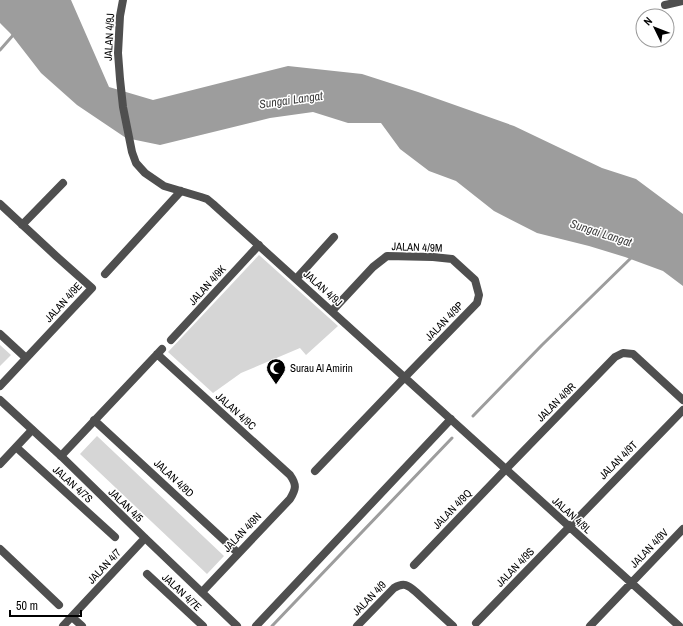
<svg xmlns="http://www.w3.org/2000/svg" width="683" height="626" font-family="'Archivo Narrow',sans-serif">
  <style>
    .green { fill: #d6d6d6 }
    .water { fill: #9d9d9d }
    .lines { fill: none; stroke-linecap: round; stroke-linejoin: round }
    .stream { stroke: #9d9d9d; stroke-width: 3 }
    .minor { stroke: #4f4f4f; stroke-width: 8 }
    .tertiary { stroke: #4f4f4f; stroke-width: 8 }
    .labels { text-anchor: middle; dominant-baseline: central; stroke-width: 3; stroke-linejoin: round; paint-order: stroke }
    .street-label { font-size: 11px; fill: #000; stroke: #fff }
    .poi-label { font-size: 11px; fill: #000; stroke: #fff; text-anchor: start }
    .water-label { font-size: 12px; font-style: italic; fill: #3e3e3e; stroke: #fff }
  </style>
  <rect width="100%" height="100%" fill="#fff"/>
  <path class="green" d="M259 255 338 326 306 355 300 348 241 373 213 393 168 352Z
    M0 345 11 355 0 366Z
    M97 436 224 556 207 574 80 454Z"/>
  <path class="water" d="M0 0H71L109 87 153 100 288 66 362 74 418 92 514 126 602 168 636 179 683 214V286L663 271 625 257 589 246 537 233 494 211 456 181 429 171 400 149 381 123H348L313 112 270 118 160 145 126 138 77 105 41 73 10 33 0 23Z"/>
  <g class="lines">
    <path class="stream" d="M0 50 15 33
      M473 416 542 345 633 256
      M272 626 452 438"/>
    <path class="minor" d="M123 0 120 16 118 53 120 79 123 107 132 152 136 163 145 173 164 186 201 197 207 199 213 204 679 626
      M665 5 683 1
      M0 204 56 256 92 288 0 386
      M22 225 63 183
      M105 274 181 191
      M296 279 334 237
      M0 334 26 358
      M171 340 259 245
      M157 354 290 475C297 485 296 489 290 499L202 592
      M94 420 238 553
      M16 447 115 537
      M61 456 162 349
      M0 464 32 430
      M315 471 405 377 477 303 479 295 475 280 452 259 433 257 387 256 373 267 332 311
      M0 549 59 605
      M414 565 506 469 615 357 623 353 633 354 683 400
      M147 574 203 626
      M72 617 82 626
      M476 623 683 410
      M256 626 451 419
      M357 626 394 588C404 582 408 585 416 592L453 626
      M590 626 683 529"/>
    <path class="tertiary" d="M0 400 61 456 145 538 237 626
      M63 626 145 538"/>
  </g>
  <defs>
    <g id="mosque-pin" transform="scale(1)"><path d="M0 17L-7.5 6A9.5 9.5 0 1 1 7.5 6Z" fill="#000" stroke="#fff"/><path d="M3.5-4.9A6 6 0 1 0 3.5 4.9A5 5 0 1 1 3.5-4.9Z" fill="#fff"/></g>
  </defs>
  <g fill-rule="evenodd">
    <use href="#mosque-pin" x="276" y="368"/>
  </g>
  <g class="labels">
    <g class="street-label">
      <text transform="translate(109 37) rotate(-87)">JALAN 4/9J</text>
      <text transform="translate(417 247) rotate(2)">JALAN 4/9M</text>
      <text transform="translate(207 285) rotate(-48)">JALAN 4/9K</text>
      <text transform="translate(323 288) rotate(42)">JALAN 4/9J</text>
      <text transform="translate(63 302) rotate(-48)">JALAN 4/9E</text>
      <text transform="translate(444 321) rotate(-46)">JALAN 4/9P</text>
      <text transform="translate(556 402) rotate(-45)">JALAN 4/9R</text>
      <text transform="translate(236 411) rotate(42)">JALAN 4/9C</text>
      <text transform="translate(618 460) rotate(-45)">JALAN 4/9T</text>
      <text transform="translate(174 478) rotate(43)">JALAN 4/9D</text>
      <text transform="translate(73 484) rotate(42)">JALAN 4/7S</text>
      <text transform="translate(126 505) rotate(44)">JALAN 4/5</text>
      <text transform="translate(452 509) rotate(-46)">JALAN 4/9Q</text>
      <text transform="translate(572 515) rotate(42)">JALAN 4/9L</text>
      <text transform="translate(242 532) rotate(-46)">JALAN 4/9N</text>
      <text transform="translate(649 548) rotate(-46)">JALAN 4/9V</text>
      <text transform="translate(104 566) rotate(-47)">JALAN 4/7</text>
      <text transform="translate(515 567) rotate(-46)">JALAN 4/9S</text>
      <text transform="translate(182 592) rotate(43)">JALAN 4/7E</text>
      <text transform="translate(369 598) rotate(-46)">JALAN 4/9</text>
    </g>
    <g class="poi-label">
      <text x="290" y="368">Surau Al Amirin</text>
    </g>
    <g class="water-label">
      <text transform="translate(291 100) rotate(-8)">Sungai Langat</text>
      <text transform="translate(601 233) rotate(18)">Sungai Langat</text>
    </g>
  </g>
  <g transform="translate(655 28) rotate(313)"><circle r="19" fill="#ffffff" stroke="#999999"/>
  <path d="M0-3L7 15L0 10L-7 15Z" fill="#000000"/>
  <text y="-6" font-size="11" font-weight="bold" text-anchor="middle" fill="#000000">N</text>
  </g>
  <path d="M10 610v6h71v-6" fill="none" stroke="#000000" stroke-width="2"/>
  <text x="16" y="610" font-size="12" fill="#000000" stroke="#ffffff" stroke-width="3" paint-order="stroke">50 m</text>
</svg>
